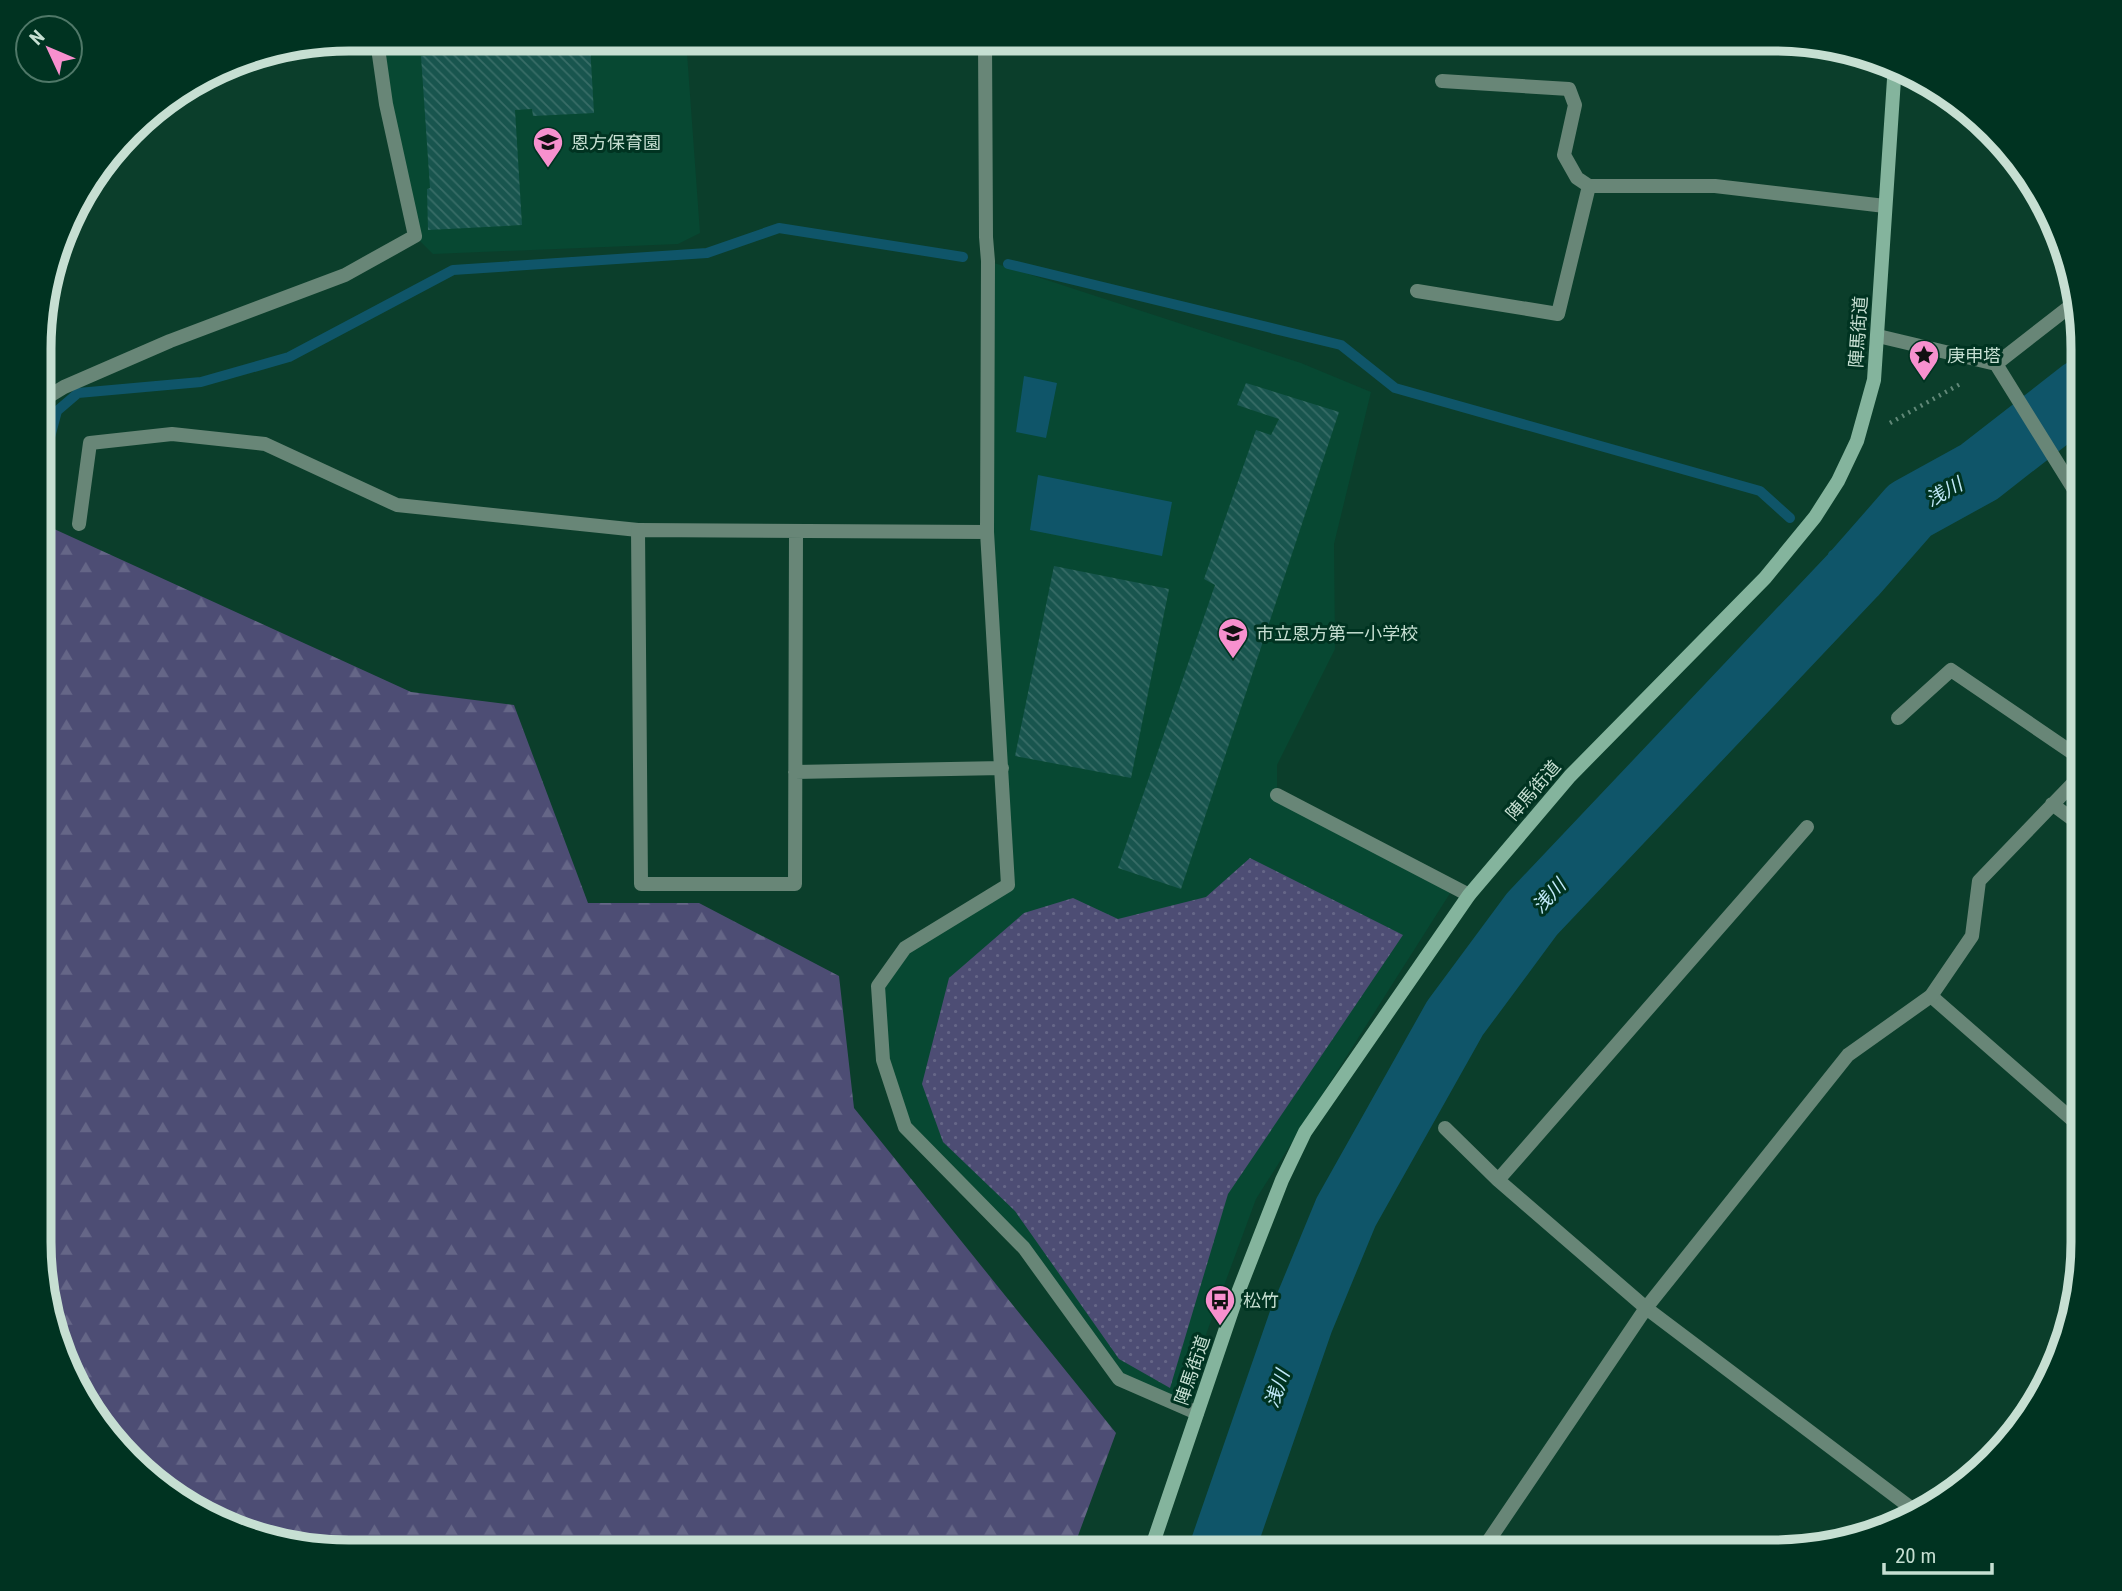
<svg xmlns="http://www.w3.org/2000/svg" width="2122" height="1591" font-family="'Roboto Condensed','Noto Sans JP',sans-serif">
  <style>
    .built { fill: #074832 }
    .grass { fill: url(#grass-dots) }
    .forest { fill: url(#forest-firs) }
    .water { fill: #0f5569 }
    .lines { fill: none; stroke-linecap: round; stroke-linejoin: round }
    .stream { stroke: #0f5569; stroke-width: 10 }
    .river { stroke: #0f5569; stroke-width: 65 }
    .building { fill: url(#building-back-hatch) }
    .path { stroke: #618878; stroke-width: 4.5; stroke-dasharray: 2 5; stroke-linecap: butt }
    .service { stroke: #688677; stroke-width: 14 }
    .minor { stroke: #688677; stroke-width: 14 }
    .secondary { stroke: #84b49d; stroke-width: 14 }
    .labels { text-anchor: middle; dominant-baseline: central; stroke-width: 6; stroke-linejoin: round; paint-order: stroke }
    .poi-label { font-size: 18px; fill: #c6dfd2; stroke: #003321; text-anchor: start }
    .street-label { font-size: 18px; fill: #c6dfd2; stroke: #003321 }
    .water-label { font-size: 19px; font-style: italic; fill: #c1eafa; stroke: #003321 }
    .rim { fill: none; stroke: #c6dfd2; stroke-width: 9 }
  </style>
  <defs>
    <pattern id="grass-dots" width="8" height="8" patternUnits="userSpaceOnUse" patternTransform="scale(1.75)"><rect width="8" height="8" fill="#4d4d74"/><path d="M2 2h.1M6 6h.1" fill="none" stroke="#656687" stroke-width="1.8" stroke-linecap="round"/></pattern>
    <pattern id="forest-firs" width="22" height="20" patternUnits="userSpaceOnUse" patternTransform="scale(1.75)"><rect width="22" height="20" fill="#4d4d74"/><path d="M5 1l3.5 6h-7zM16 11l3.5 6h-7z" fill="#656687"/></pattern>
    <pattern id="building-back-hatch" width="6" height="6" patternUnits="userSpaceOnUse" patternTransform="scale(1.75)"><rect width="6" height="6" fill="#18554e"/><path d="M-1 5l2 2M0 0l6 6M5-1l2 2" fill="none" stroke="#386d67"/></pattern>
  </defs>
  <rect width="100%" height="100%" fill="#0b3e2b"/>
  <path class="built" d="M421 39H686L700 233 678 244 433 254 415 236 377 41Z
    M988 261 1301 363 1371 392 1334 544 1335 649 1277 765V794L1454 887 1256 1199 1180 1405 1119 1379 1024 1248 905 1127 883 1060 878 986 905 948 1008 885 987 532Z"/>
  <path class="grass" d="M1250 858 1403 935 1228 1194 1170 1388 1119 1359 1015 1211 943 1142 922 1084 949 978 1024 913 1073 898 1118 919 1206 897Z"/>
  <path class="forest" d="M41 523 411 692 514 705 588 903H699L839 976 854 1108 1116 1433 1072 1552H329L230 1529 144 1476 71 1380 39 1263Z"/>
  <path class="water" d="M1024 376 1057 383 1046 438 1016 432Z
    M1038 475 1172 502 1162 556 1030 530Z"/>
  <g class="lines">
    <path class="stream" d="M1008 264 1341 345 1395 388 1760 491 1790 518
      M41 471 57 411 78 393 201 382 289 357 453 270 707 253 779 228 963 257
      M1833 555 1854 574"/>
    <path class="river" d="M1221 1552 1301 1321 1346 1212 1455 1018 1532 914 1854 574 1910 510 1979 472 2083 391"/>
  </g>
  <path class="building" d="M590 45 594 113 533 116 532 109 515 110 522 225 428 230 427 189 430 188 421 56 508 47V52H531L532 48Z
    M1246 383 1339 412 1181 889 1118 868 1215 585 1204 579 1256 430 1271 435 1279 419 1237 405Z
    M1054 566 1169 589 1131 778 1015 756Z"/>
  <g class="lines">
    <path class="path" d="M1890 423 1962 383"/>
    <path class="service" d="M41 401 64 387 170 341 345 275 415 236 386 104 377 41
      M79 524 90 443 172 434 265 444 397 505 638 530
      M1898 718 1951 670 2083 760
      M1931 996 2083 1129"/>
    <path class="minor" d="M376 39 377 41 421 39
      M985 39 986 237 988 261 987 532 1008 885 905 948 878 986 883 1060 905 1127 1024 1248 1119 1379 1197 1413
      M1442 81 1569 89 1575 105 1564 155 1577 178 1589 186H1715L1885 206
      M1417 291 1558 314 1589 186
      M1878 336 1996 364 2073 304
      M1996 364 2083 504
      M796 531 795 884H641L638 530 987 532
      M795 772 1002 768
      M1277 795 1469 895
      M2052 804 2083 827
      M1445 1128 1498 1180 1646 1308 1919 1514
      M1498 1180 1807 827
      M1481 1552 1646 1308 1848 1055 1931 996 1972 936 1979 881 2083 773"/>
    <path class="secondary" d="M1150 1552 1239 1290 1282 1180 1305 1132 1469 895 1570 776 1765 578 1815 517 1838 481 1857 441 1874 380 1895 64"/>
  </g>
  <defs>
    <g id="school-pin" transform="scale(1.575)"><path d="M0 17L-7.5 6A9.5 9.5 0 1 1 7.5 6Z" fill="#f790ce" stroke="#003321"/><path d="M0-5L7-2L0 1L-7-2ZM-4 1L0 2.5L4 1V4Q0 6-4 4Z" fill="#111"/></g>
    <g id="sight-pin" transform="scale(1.575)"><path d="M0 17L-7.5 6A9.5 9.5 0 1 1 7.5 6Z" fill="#f790ce" stroke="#003321"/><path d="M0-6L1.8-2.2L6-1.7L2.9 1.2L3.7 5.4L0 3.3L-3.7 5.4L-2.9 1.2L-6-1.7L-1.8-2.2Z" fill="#111"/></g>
    <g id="bus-pin" transform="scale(1.575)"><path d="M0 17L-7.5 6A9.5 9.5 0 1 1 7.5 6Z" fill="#f790ce" stroke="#003321"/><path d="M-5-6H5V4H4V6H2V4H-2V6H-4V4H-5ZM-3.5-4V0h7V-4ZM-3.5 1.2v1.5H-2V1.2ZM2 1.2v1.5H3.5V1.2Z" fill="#111"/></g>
  </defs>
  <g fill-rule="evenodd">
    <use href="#school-pin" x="548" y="142"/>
    <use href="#sight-pin" x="1924" y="355"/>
    <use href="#school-pin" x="1233" y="633"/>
    <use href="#bus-pin" x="1220" y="1300"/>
  </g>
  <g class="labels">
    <g class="poi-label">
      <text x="571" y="142">恩方保育園</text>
      <text x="1947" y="355">庚申塔</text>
      <text x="1256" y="633">市立恩方第一小学校</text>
      <text x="1243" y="1300">松竹</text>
    </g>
    <g class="street-label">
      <text transform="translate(1858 332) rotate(-86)">陣馬街道</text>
      <text transform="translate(1533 790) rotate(-49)">陣馬街道</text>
      <text transform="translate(1192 1370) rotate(-71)">陣馬街道</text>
    </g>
    <g class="water-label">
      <text transform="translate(1944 492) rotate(-29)">浅川</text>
      <text transform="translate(1549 896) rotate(-47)">浅川</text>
      <text transform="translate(1277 1389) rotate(-71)">浅川</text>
    </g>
  </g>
  <path d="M0 0H2122V1591H0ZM349 51H1773A298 298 0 0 1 2071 349V1242A298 298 0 0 1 1773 1540H349A298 298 0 0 1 51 1242V349A298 298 0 0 1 349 51Z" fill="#003321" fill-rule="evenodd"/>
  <path class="rim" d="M349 51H1773A298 298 0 0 1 2071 349V1242A298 298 0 0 1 1773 1540H349A298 298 0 0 1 51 1242V349A298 298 0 0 1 349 51Z"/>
  <g transform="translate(49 49) rotate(314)"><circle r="33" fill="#003321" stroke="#4f7868" stroke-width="2"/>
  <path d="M0-5L12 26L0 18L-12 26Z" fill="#f790ce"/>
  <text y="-10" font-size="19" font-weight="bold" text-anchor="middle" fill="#c6dfd2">N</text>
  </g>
  <path d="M1884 1563v10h108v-10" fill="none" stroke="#c6dfd2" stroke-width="3.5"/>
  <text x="1895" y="1563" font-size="21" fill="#c6dfd2" stroke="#003321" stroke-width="5" paint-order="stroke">20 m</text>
</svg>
